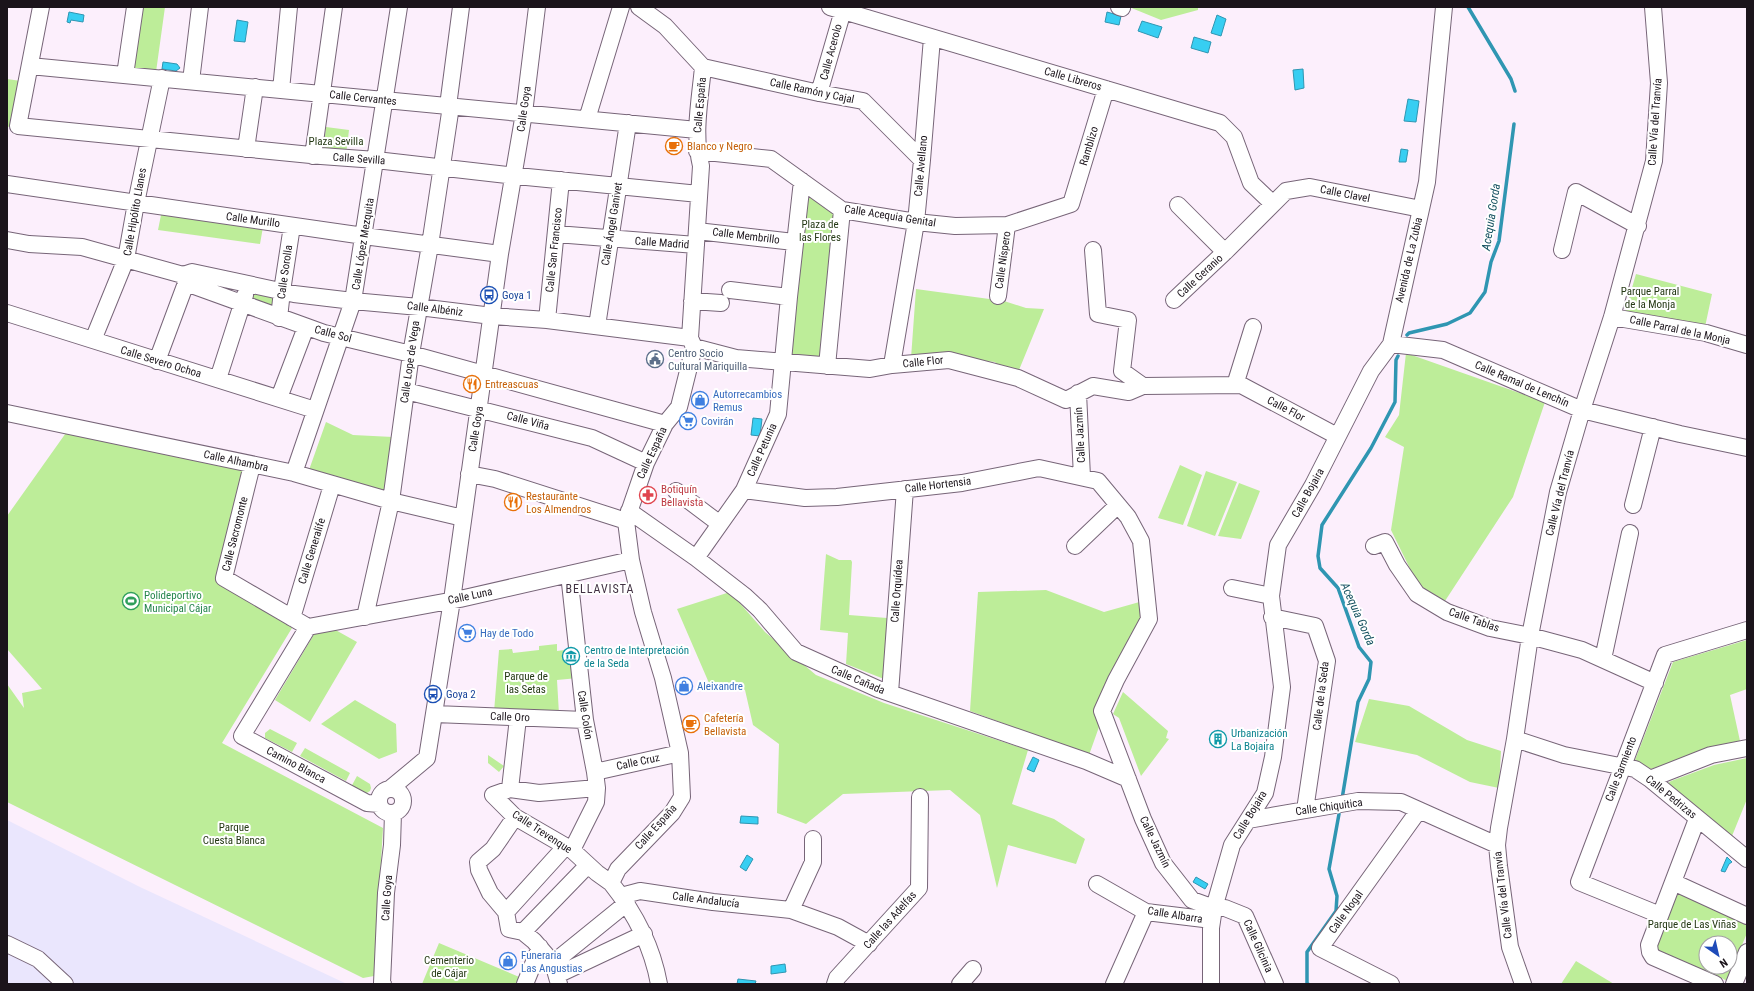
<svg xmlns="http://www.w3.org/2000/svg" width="1754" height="991" font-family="'Roboto Condensed',sans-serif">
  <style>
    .industrial { fill: #eae6fd }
    .green { fill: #bded99; fill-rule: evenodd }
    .water { fill: #37cef2; stroke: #2f96b2 }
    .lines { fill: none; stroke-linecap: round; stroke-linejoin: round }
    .stream { stroke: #2f96b2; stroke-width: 3.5 }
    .minor-casing { stroke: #776578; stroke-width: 18 }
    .minor { stroke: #fff; stroke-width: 16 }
    .labels { text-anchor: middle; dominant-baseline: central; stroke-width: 4; stroke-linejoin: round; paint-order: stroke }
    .street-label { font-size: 11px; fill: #1b141b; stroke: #fff }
    .park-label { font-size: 11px; fill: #253915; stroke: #fff }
    .food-label { font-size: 11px; fill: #c56008; stroke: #fff; text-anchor: start }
    .transit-label { font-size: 11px; fill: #164399; stroke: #fff; text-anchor: start }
    .service-label { font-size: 11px; fill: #4e5e75; stroke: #fff; text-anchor: start }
    .shop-label { font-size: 11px; fill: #366cbe; stroke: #fff; text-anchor: start }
    .health-label { font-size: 11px; fill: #be3a42; stroke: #fff; text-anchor: start }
    .leisure-label { font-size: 11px; fill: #27864d; stroke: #fff; text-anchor: start }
    .culture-label { font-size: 11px; fill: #0d838f; stroke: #fff; text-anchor: start }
    .water-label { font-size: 12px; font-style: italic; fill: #165261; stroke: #fff }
    .neighbourhood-label { font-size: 12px; letter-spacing: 1px; fill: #423243; stroke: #fff }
  </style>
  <rect width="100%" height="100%" fill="#fceffc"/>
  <path class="industrial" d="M7 820 140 887 347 984H7Z"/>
  <path class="green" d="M143 7H165L156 72 132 69Z
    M1129 7H1198V10L1161 20Z
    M7 79 21 81 13 126 7 127Z
    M326 127 349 130 346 155 323 152Z
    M809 194 837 213 819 362 789 358Z
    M162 210 263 227 260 244 158 230Z
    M1636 274 1712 294 1705 327 1625 312Z
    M916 289 1004 301 1026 308 1044 309 1019 370 998 366 995 362 927 355 911 358Z
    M251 293 276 297 274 304 272 306 252 299Z
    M1406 353 1545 402 1513 497 1445 601 1418 585 1391 530 1404 447 1385 437 1399 415Z
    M326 422 353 435 393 437 388 492 309 470Z
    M68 430 241 468 244 472 216 575 220 581 288 621 292 628 222 743 383 828 374 976 363 978 7 802V684L24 708 22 693 42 689 7 649V516Z
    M1180 465 1202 475 1183 525 1158 518Z
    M1206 471 1237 482 1215 536 1187 526Z
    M1239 483 1260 491 1241 539 1218 536Z
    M826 554 839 560H851L852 562 849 615 887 618 884 679 846 664 848 633 820 630Z
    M1046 590 1104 612 1143 601V621L1095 708 1099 727 1089 755 970 711 978 592Z
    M730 592 765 632 816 675 884 703 1028 750 1012 804 1054 819 1085 839 1076 864 1008 845 997 888 980 815 950 790 843 794 806 824 777 813 779 744 753 725 745 690H712L677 609Z
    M332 628 357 642 310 722 275 700 316 631Z
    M1747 640V689L1730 695 1740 741 1651 769 1635 760 1673 662Z
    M557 644V651L565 650 566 661 576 660 578 678 557 680 559 714 494 712 499 650 512 649 513 653 539 650V646Z
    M1123 692 1168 731 1166 738 1169 739 1141 776 1119 718 1113 714Z
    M1369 699 1409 706 1467 740 1501 751 1499 788 1470 782 1417 755 1355 742Z
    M355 700 396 724 397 752 379 759 321 724Z
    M270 729 297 743 292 752 265 738V733Z
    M305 748 350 773 346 781 300 756Z
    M488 755 504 766 499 772 488 763Z
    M1747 758V799L1732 836 1668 783 1671 781 1714 765Z
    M357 776 370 784 371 788 370 791 365 794 351 787Z
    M1682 892 1747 922V933L1727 981 1716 975 1704 971 1659 951 1656 946 1676 896ZM1706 943H1730V967H1706Z
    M439 943 524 979 522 984H422Z
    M1576 961 1614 984H1561Z"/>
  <path class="water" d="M69 12 84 15 83 22 71 20 70 23 67 22Z
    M1107 12 1121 16 1119 25 1105 22Z
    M1217 15 1226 19 1221 36 1211 33Z
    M237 20 248 22 245 42 234 41Z
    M1142 21 1162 27 1158 38 1138 31Z
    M1194 37 1211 42 1208 53 1191 48Z
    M163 62 177 64 180 68 176 71 162 69Z
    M1303 69 1304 88 1295 90 1293 70Z
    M1408 99 1419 101 1416 122 1404 121Z
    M1401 149 1408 150 1406 162H1399Z
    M753 418 762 419 760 436 751 435Z
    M1033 757 1039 760 1034 772 1027 769Z
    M741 816 758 817V824L740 823Z
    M747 855 753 859 746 871 740 867Z
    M1727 857 1732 862 1729 864 1725 872 1721 871Z
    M1196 877 1208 884 1205 889 1193 882Z
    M785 964 786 972 771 974V966Z
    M738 979 756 981 755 984H737Z"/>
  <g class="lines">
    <path class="stream" d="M1468 7 1511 79 1515 91
      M1407 335 1409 333 1447 324 1470 313 1485 292 1491 262 1499 241 1514 124
      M1342 799 1358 702 1369 679 1371 662 1359 647 1338 588 1320 568 1318 556 1322 525 1371 448 1395 402 1396 360 1398 356
      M1308 984 1307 983V952L1336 911 1337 896 1329 869 1339 814"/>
    <g class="minor-casing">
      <path id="minor" d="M41 7 18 126 321 156 376 160 507 175 699 194
        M639 7 665 26 703 67C700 100 693 133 701 166L690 338 694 347 679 407 665 424 646 463 626 521 631 560 643 612 663 678 680 753 682 797 672 813 618 869 611 883C635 913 652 945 659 984
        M830 7 1220 123 1234 137 1251 183 1273 204
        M1119 7 1122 8
        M30 66 697 130
        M703 67 819 93 863 101 922 160
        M125 75 135 7
        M191 81 200 7
        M281 90 289 7
        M819 93 844 7
        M448 106 461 7
        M587 119 621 7
        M246 149 255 87
        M697 151 771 159 842 210 916 222 955 226 1007 225 1071 204 1106 89
        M313 156 334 7
        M7 184 364 236 500 254
        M1178 205 1225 252 1286 191 1310 187 1421 209
        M697 231 794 242
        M556 234 696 245
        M7 240 29 244 82 247 183 275 186 283 324 333 411 354 665 424
        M1093 250 1098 314 1128 320 1122 371 1143 386
        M1562 250 1576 192 1638 226
        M183 275 192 272 294 294 353 301 419 307 492 316 547 320 690 338
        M730 290 789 297
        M998 296 1007 225
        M1174 300 1225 252
        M692 301 721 303
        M7 313 315 410
        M1612 317 1706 333 1747 345
        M279 318 282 291 292 226
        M547 320 561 180
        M597 326 628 123
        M93 340 126 259 136 203 162 78
        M1391 344 1443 350 1582 410 1680 434 1747 448
        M694 347 736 358 870 369 892 365 949 360 1018 378 1066 400 1093 386 1129 392 1143 386 1241 385 1337 436
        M157 361 186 283
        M892 365 916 222 922 160 932 38
        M827 366 842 210
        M218 379 245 295
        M1235 385 1253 327
        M406 391 592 438 646 463
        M1078 393 1082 477
        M279 398 306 327
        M7 413 294 473 391 501 463 518
        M252 465 224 578 308 627
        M294 473 353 301 399 7
        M469 474 495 479 626 521
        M744 490 805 498 837 497 962 483 1039 468 1098 481 1128 517 1141 541 1149 619 1116 680 1102 711 1143 819 1163 863 1192 900 1214 908H1225L1245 916 1275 984
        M676 491 720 524
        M1633 505 1653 427
        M629 511 696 558 745 596 760 610 796 652 878 689 1086 761 1128 779
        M1075 546 1118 505
        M1374 546 1385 542 1397 565 1417 594 1447 612 1490 628 1530 636 1582 650 1655 683
        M696 558 744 490 778 414 789 297 802 181
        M569 574 585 720 595 772 597 788 596 802 572 850
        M1232 588 1271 596
        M365 617 391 501 411 354 430 245 451 106
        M1272 617 1315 626 1327 661 1305 810
        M292 618 332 485
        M308 627 460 599 631 560
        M308 627 242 736 367 803 379 804
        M1603 659 1630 533
        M890 693 905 489
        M435 714 585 720
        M1515 739 1564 755 1635 769 1650 779 1747 859
        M595 772 680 753
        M1650 779 1711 755 1747 748
        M391 788 427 758 452 600 500 254 524 113 537 7
        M597 788 539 793 510 789 493 795 515 817 572 850 597 873 611 883
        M379 801a12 12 0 1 1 24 0a12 12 0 1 1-24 0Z
        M510 789 518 718
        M515 817 493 849 478 862 479 870 490 893 506 912 509 929 523 932 534 941 553 963 559 984
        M1697 819 1649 945 1650 952 1653 957 1715 984
        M1248 820 1358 801 1401 802 1497 845
        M1673 882 1747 916
        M1097 884 1146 912 1212 920
        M621 896 640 891 713 902 791 910 838 927 869 944
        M791 910 813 862V839
        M506 912 565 847
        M1660 915 1579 882 1665 655 1747 630
        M523 932 588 865
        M7 944 38 959 65 984
        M553 963 627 903
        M557 975 644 934
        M383 984 382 983 386 893 392 845 393 813
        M525 984 540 947
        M835 984 837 978 919 888 920 797
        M960 984 973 969
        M1114 984 1146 912
        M1211 984V928L1214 908 1232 845 1265 793 1273 757 1282 687 1271 596 1278 545 1313 485 1371 371 1391 344 1427 182 1444 7
        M1391 984 1320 948 1419 810
        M1523 984 1510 947 1499 866 1497 845 1499 828 1515 739 1530 636 1558 492 1582 410 1612 317 1654 161 1659 83 1653 7
        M1734 984 1747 952"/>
    </g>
    <use href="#minor" class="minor"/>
  </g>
  <defs>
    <g id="cafe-ring" transform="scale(0.9)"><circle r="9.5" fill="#fff" stroke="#e8710a" stroke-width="1.5"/><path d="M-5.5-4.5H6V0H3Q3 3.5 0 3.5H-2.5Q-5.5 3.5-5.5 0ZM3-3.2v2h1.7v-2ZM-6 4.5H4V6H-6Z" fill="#e8710a"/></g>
    <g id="bus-ring" transform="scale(0.9)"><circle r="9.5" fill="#fff" stroke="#1a4fb4" stroke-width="1.5"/><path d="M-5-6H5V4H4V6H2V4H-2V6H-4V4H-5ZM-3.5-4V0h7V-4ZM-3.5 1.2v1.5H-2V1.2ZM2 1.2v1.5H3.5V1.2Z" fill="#1a4fb4"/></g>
    <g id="civic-ring" transform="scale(0.9)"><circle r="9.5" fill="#fff" stroke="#5c6f8a" stroke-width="1.5"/><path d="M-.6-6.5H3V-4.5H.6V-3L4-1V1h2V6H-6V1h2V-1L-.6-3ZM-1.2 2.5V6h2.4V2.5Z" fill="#5c6f8a"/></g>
    <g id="restaurant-ring" transform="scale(0.9)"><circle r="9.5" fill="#fff" stroke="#e8710a" stroke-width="1.5"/><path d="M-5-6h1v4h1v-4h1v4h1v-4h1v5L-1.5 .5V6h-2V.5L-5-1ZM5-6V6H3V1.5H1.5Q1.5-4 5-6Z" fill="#e8710a"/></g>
    <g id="shop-ring" transform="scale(0.9)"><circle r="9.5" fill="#fff" stroke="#3f7fe0" stroke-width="1.5"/><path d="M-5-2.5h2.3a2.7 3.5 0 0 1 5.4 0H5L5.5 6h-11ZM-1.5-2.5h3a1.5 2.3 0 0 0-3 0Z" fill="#3f7fe0"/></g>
    <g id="supermarket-ring" transform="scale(0.9)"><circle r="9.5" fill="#fff" stroke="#3f7fe0" stroke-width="1.5"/><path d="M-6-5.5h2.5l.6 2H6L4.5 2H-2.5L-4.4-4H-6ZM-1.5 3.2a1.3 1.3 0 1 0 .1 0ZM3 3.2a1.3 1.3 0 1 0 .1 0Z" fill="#3f7fe0"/></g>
    <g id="pharmacy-ring" transform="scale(0.9)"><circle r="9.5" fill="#fff" stroke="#e0444e" stroke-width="1.5"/><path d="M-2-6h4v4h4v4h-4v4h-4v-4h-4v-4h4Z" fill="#e0444e"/></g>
    <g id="stadium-ring" transform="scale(0.9)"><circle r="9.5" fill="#fff" stroke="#2e9e5b" stroke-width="1.5"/><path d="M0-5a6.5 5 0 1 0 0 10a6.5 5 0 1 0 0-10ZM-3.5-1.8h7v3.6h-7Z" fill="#2e9e5b"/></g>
    <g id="museum-ring" transform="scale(0.9)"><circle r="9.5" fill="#fff" stroke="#0f9aa8" stroke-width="1.5"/><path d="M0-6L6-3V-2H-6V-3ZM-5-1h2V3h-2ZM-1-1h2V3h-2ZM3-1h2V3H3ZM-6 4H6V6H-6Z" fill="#0f9aa8"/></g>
    <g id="building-ring" transform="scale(0.9)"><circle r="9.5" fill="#fff" stroke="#0f9aa8" stroke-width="1.5"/><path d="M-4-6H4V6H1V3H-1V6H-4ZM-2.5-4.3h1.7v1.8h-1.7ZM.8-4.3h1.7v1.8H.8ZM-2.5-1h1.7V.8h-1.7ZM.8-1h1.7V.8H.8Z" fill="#0f9aa8"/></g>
  </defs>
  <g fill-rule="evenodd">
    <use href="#cafe-ring" x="674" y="146"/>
    <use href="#bus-ring" x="489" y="295"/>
    <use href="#civic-ring" x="655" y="359"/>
    <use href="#restaurant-ring" x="472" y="384"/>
    <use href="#shop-ring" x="700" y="400"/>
    <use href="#supermarket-ring" x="688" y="421"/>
    <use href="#pharmacy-ring" x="648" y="495"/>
    <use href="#restaurant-ring" x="513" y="502"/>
    <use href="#stadium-ring" x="131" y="601"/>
    <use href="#supermarket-ring" x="467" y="633"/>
    <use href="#museum-ring" x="571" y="656"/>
    <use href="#shop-ring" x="684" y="686"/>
    <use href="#bus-ring" x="433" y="694"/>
    <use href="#cafe-ring" x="691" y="724"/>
    <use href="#building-ring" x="1218" y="739"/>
    <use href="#shop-ring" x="508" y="961"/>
  </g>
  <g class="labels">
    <g class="street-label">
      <text transform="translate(831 52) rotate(-75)">Calle Acerolo</text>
      <text transform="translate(1073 79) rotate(16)">Calle Libreros</text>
      <text transform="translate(812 91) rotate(12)">Calle Ramón y Cajal</text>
      <text transform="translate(363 98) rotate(6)">Calle Cervantes</text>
      <text transform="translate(700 105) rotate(-85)">Calle España</text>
      <text transform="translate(524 109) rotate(-82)">Calle Goya</text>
      <text transform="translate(1655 122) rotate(-86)">Calle Vía del Tranvía</text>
      <text transform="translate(1089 146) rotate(-73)">Ramblizo</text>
      <text transform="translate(359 159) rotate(4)">Calle Sevilla</text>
      <text transform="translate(921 166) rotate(-85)">Calle Avellano</text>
      <text transform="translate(1345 194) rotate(11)">Calle Clavel</text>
      <text transform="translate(135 212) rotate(-80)">Calle Hipólito Llanes</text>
      <text transform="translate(890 216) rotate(9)">Calle Acequia Genital</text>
      <text transform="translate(253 220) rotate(8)">Calle Murillo</text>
      <text transform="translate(612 224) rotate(-81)">Calle Ángel Ganivet</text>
      <text transform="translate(746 236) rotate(7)">Calle Membrillo</text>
      <text transform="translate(662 243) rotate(4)">Calle Madrid</text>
      <text transform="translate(363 244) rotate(-81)">Calle López Mezquita</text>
      <text transform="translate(554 250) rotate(-84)">Calle San Francisco</text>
      <text transform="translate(1003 260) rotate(-82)">Calle Níspero</text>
      <text transform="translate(1409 260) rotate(-77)">Avenida de La Zubia</text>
      <text transform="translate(285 272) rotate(-82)">Calle Sorolla</text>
      <text transform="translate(1200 276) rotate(-43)">Calle Geranio</text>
      <text transform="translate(435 309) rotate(7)">Calle Albéniz</text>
      <text transform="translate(1680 330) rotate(12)">Calle Parral de la Monja</text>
      <text transform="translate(333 334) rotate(15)">Calle Sol</text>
      <text transform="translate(161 362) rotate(17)">Calle Severo Ochoa</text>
      <text transform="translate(410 362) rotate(-82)">Calle Lope de Vega</text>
      <text transform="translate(923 362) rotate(-6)">Calle Flor</text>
      <text transform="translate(1522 384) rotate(23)">Calle Ramal de Lenchín</text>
      <text transform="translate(1286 409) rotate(28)">Calle Flor</text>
      <text transform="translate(528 421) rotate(15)">Calle Viña</text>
      <text transform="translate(476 429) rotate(-81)">Calle Goya</text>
      <text transform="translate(1080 435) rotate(-93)">Calle Jazmín</text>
      <text transform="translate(762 450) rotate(-66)">Calle Petunia</text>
      <text transform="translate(652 453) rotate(-65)">Calle España</text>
      <text transform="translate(236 461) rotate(12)">Calle Alhambra</text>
      <text transform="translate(938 485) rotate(-7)">Calle Hortensia</text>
      <text transform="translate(1308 493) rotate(-61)">Calle Bojaira</text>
      <text transform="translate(1560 493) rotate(-76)">Calle Vía del Tranvía</text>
      <text transform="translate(235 534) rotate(-76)">Calle Sacromonte</text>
      <text transform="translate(312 551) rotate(-73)">Calle Generalife</text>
      <text transform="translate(897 591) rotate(-86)">Calle Orquídea</text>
      <text transform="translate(470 596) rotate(-12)">Calle Luna</text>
      <text transform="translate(1474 620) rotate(19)">Calle Tablas</text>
      <text transform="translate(858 680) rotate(23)">Calle Cañada</text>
      <text transform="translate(1321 696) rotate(-83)">Calle de la Seda</text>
      <text transform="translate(585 715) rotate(81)">Calle Colón</text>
      <text transform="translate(510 717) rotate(2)">Calle Oro</text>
      <text transform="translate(638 762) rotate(-12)">Calle Cruz</text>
      <text transform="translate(296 765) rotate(28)">Camino Blanca</text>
      <text transform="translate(1621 769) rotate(-69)">Calle Sarmiento</text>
      <text transform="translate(1671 797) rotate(39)">Calle Pedrizas</text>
      <text transform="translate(1329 807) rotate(-8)">Calle Chiquitica</text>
      <text transform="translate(1250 815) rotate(-59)">Calle Bojaira</text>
      <text transform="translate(656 827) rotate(-48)">Calle España</text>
      <text transform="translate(542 832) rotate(33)">Calle Trevenque</text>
      <text transform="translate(1155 842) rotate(64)">Calle Jazmín</text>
      <text transform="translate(1503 895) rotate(-97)">Calle Vía del Tranvía</text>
      <text transform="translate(387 898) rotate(-86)">Calle Goya</text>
      <text transform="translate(706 900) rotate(7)">Calle Andalucía</text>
      <text transform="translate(1346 912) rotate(-54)">Calle Nogal</text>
      <text transform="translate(1175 915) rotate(9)">Calle Albarra</text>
      <text transform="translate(890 920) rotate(-48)">Calle las Adelfas</text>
      <text transform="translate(1258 946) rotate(66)">Calle Glicinia</text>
    </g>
    <g class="park-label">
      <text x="336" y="141">Plaza Sevilla</text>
      <text x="820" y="224">Plaza de<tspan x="820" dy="13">las Flores</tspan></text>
      <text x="1650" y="291">Parque Parral<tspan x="1650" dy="13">de la Monja</tspan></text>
      <text x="526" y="676">Parque de<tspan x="526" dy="13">las Setas</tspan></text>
      <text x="234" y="827">Parque<tspan x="234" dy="13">Cuesta Blanca</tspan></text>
      <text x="1692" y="924">Parque de Las Viñas</text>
      <text x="449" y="960">Cementerio<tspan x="449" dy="13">de Cájar</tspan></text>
    </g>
    <g class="food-label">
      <text x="687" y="146">Blanco y Negro</text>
      <text x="485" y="384">Entreascuas</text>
      <text x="526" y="496">Restaurante<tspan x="526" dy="13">Los Almendros</tspan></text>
      <text x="704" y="718">Cafetería<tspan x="704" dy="13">Bellavista</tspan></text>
    </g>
    <g class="transit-label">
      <text x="502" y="295">Goya 1</text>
      <text x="446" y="694">Goya 2</text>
    </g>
    <g class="service-label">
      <text x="668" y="353">Centro Socio<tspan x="668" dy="13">Cultural Mariquilla</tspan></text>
    </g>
    <g class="shop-label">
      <text x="713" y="394">Autorrecambios<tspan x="713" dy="13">Remus</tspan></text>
      <text x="701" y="421">Covirán</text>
      <text x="480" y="633">Hay de Todo</text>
      <text x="697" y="686">Aleixandre</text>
      <text x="521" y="955">Funeraria<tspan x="521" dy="13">Las Angustias</tspan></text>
    </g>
    <g class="health-label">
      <text x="661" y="489">Botiquín<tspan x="661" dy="13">Bellavista</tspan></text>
    </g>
    <g class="leisure-label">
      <text x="144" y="595">Polideportivo<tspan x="144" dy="13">Municipal Cájar</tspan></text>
    </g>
    <g class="culture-label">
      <text x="584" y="650">Centro de Interpretación<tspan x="584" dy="13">de la Seda</tspan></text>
      <text x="1231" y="733">Urbanización<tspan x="1231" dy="13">La Bojaira</tspan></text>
    </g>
    <g class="water-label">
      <text transform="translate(1491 217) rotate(-81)">Acequia Gorda</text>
      <text transform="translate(1358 614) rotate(66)">Acequia Gorda</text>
    </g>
    <g class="neighbourhood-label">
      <text x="600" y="589">BELLAVISTA</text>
    </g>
  </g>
  <rect width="1754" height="991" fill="none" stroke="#1b141b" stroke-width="16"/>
  <g transform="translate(1718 955) rotate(146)"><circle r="19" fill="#ffffff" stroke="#a4a1a4"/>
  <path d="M0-3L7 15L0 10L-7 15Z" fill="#1e4bb9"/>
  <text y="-6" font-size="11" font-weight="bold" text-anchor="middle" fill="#1b141b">N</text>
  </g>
</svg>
